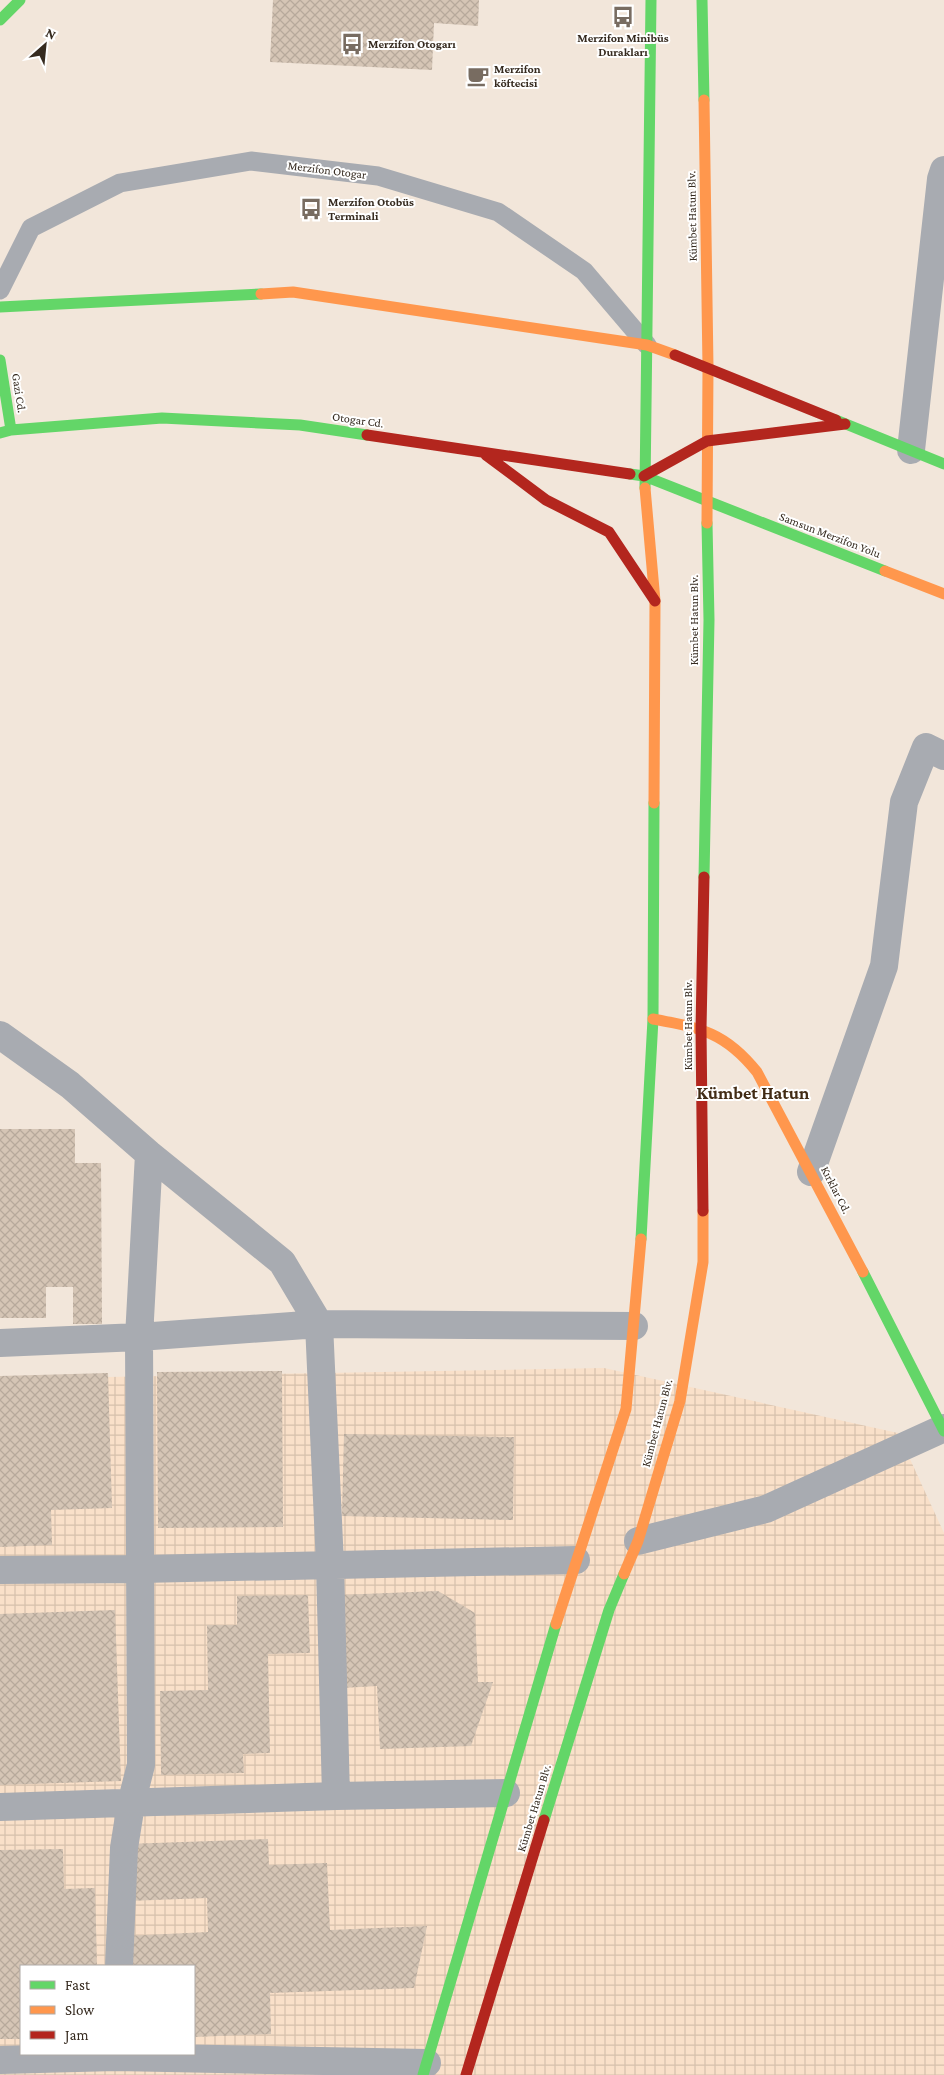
<svg xmlns="http://www.w3.org/2000/svg" width="944" height="2075" font-family="'Crimson Pro',serif">
  <style>
    .industrial { fill: url(#industrial-grid); fill-rule: evenodd }
    .building { fill: url(#building-cross-hatch) }
    .lines { fill: none; stroke-linecap: round; stroke-linejoin: round }
    .lane { stroke: #a8abb1; stroke-width: 19 }
    .street { stroke: #a8abb1; stroke-width: 28 }
    .fast { stroke: #63d668; stroke-width: 11 }
    .slow { stroke: #ff974d; stroke-width: 11 }
    .jam { stroke: #b3261e; stroke-width: 11 }
    .labels { text-anchor: middle; dominant-baseline: central; stroke-width: 4; stroke-linejoin: round; paint-order: stroke }
    .poi-label { font-size: 12px; font-weight: bold; fill: #362b20; stroke: #fff; text-anchor: start }
    .street-label { font-size: 12px; fill: #362b20; stroke: #fff }
    .district-label { font-size: 18px; font-weight: bold; fill: #412b14; stroke: #fff }
  </style>
  <defs>
    <pattern id="industrial-grid" width="8" height="8" patternUnits="userSpaceOnUse" patternTransform="scale(1.25)"><rect width="8" height="8" fill="#f9e0c9"/><path d="M0 4h8M4 0v8" fill="none" stroke="#d6c0ac"/></pattern>
    <pattern id="building-cross-hatch" width="8" height="8" patternUnits="userSpaceOnUse" patternTransform="scale(1.25)"><rect width="8" height="8" fill="#d5c5b5"/><path d="M0 0l8 8M0 8l8-8" fill="none" stroke="#b7a99b"/></pattern>
  </defs>
  <rect width="100%" height="100%" fill="#f2e6da"/>
  <path class="industrial" d="M604 1368 898 1433 944 1533V2075H0V1379ZM21 1966H194V2054H21Z"/>
  <path class="building" d="M273 0H479L478 26 434 23 432 70 270 62Z
    M0 1129H75V1163H101L102 1324H73V1287H46V1318H0Z
    M282 1371 283 1527 158 1528 157 1372Z
    M108 1373 112 1508 51 1510 52 1545 0 1547V1376Z
    M344 1434 514 1437 513 1520 342 1516Z
    M438 1591 475 1613 478 1682H493L471 1746 380 1749 377 1686 342 1688 339 1595Z
    M308 1595 310 1653 268 1654 270 1753 243 1754 244 1773 161 1775 160 1691 208 1690 207 1625H237V1596Z
    M115 1610 121 1781 0 1785V1614Z
    M268 1839 269 1865 327 1863 330 1930 427 1926 414 1988 270 1993 271 2034 194 2037V1966H127L125 1936 208 1932 207 1898 128 1901 126 1844Z
    M63 1849 64 1889 95 1888 97 1966H21V2039H0V1850Z"/>
  <g class="lines">
    <path class="lane" d="M0 290 31 228 120 183 251 161 378 176 498 212 584 271 647 345"/>
    <path class="street" d="M911 450 941 179 944 170
      M0 1035 70 1085 149 1154 282 1262 319 1324 330 1565 336 1796
      M811 1172 884 966 904 802 926 747 944 756
      M0 1343 139 1337 319 1324 634 1326
      M638 1541 766 1509 944 1428
      M0 1570 141 1569 576 1560
      M0 1807 336 1796 506 1793
      M119 1966 124 1848 131 1804 141 1765 139 1337 149 1154
      M0 2060 116 2057 427 2063"/>
    <path class="fast" d="M702 0 704 100
      M0 20 20 0
      M0 307 261 294
      M0 360 11 430
      M836 420 944 464
      M0 433 11 430 162 418 300 425 367 435
      M630 474 644 476 885 571
      M645 488 651 0
      M704 877 709 620 707 523
      M641 1239 653 1019 654 803
      M863 1272 944 1431
      M544 1820 609 1610 624 1574
      M423 2075 556 1624"/>
    <path class="slow" d="M704 100 708 367 707 523
      M261 294 293 292 647 345 675 355
      M645 488 655 601 654 803
      M885 571 944 594
      M653 1019C701 1028 725 1032 757 1072L863 1272
      M624 1574 638 1541 680 1401 703 1262V1211
      M556 1624 626 1409 641 1239"/>
    <path class="jam" d="M675 355 836 420
      M367 435 630 474
      M486 455 546 500 609 532 655 601
      M644 476 707 441 845 424
      M703 1211 701 1029 704 877
      M466 2075 544 1820"/>
  </g>
  <defs>
    <g id="bus-bare" transform="scale(1.725)"><path d="M-5-6H5V4H4V6H2V4H-2V6H-4V4H-5ZM-3.5-4V0h7V-4ZM-3.5 1.2v1.5H-2V1.2ZM2 1.2v1.5H3.5V1.2Z" fill="#786c61" stroke="#fff" stroke-width="2.5" paint-order="stroke"/></g>
    <g id="cafe-bare" transform="scale(1.725)"><path d="M-5.5-4.5H6V0H3Q3 3.5 0 3.5H-2.5Q-5.5 3.5-5.5 0ZM3-3.2v2h1.7v-2ZM-6 4.5H4V6H-6Z" fill="#786c61" stroke="#fff" stroke-width="2.5" paint-order="stroke"/></g>
  </defs>
  <g fill-rule="evenodd">
    <use href="#bus-bare" x="623" y="17"/>
    <use href="#bus-bare" x="352" y="44"/>
    <use href="#cafe-bare" x="478" y="76"/>
    <use href="#bus-bare" x="311" y="209"/>
  </g>
  <g class="labels">
    <g class="poi-label">
      <text x="623" y="38" text-anchor="middle">Merzifon Minibüs<tspan x="623" dy="14">Durakları</tspan></text>
      <text x="368" y="44">Merzifon Otogarı</text>
      <text x="494" y="69">Merzifon<tspan x="494" dy="14">köftecisi</tspan></text>
      <text x="328" y="202">Merzifon Otobüs<tspan x="328" dy="14">Terminali</tspan></text>
    </g>
    <g class="street-label">
      <text transform="translate(327 170) rotate(7)">Merzifon Otogar</text>
      <text transform="translate(692 216) rotate(-91)">Kümbet Hatun Blv.</text>
      <text transform="translate(19 393) rotate(81)">Gazi Cd.</text>
      <text transform="translate(358 420) rotate(8)">Otogar Cd.</text>
      <text transform="translate(830 535) rotate(21)">Samsun Merzifon Yolu</text>
      <text transform="translate(694 620) rotate(-90)">Kümbet Hatun Blv.</text>
      <text transform="translate(688 1025) rotate(-90)">Kümbet Hatun Blv.</text>
      <text transform="translate(836 1190) rotate(63)">Kırklar Cd.</text>
      <text transform="translate(657 1423) rotate(-75)">Kümbet Hatun Blv.</text>
      <text transform="translate(534 1808) rotate(-73)">Kümbet Hatun Blv.</text>
    </g>
    <g class="district-label">
      <text x="753" y="1093">Kümbet Hatun</text>
    </g>
  </g>
  <rect x="20" y="1965" width="175" height="90" fill="#ffffff" stroke="#afaaa6"/>
  <rect x="30" y="1981" width="25" height="8" fill="#63d668" stroke="#afaaa6"/>
  <text x="65" y="1990" font-size="15" fill="#362b20">Fast</text>
  <rect x="30" y="2006" width="25" height="8" fill="#ff974d" stroke="#afaaa6"/>
  <text x="65" y="2015" font-size="15" fill="#362b20">Slow</text>
  <rect x="30" y="2031" width="25" height="8" fill="#b3261e" stroke="#afaaa6"/>
  <text x="65" y="2040" font-size="15" fill="#362b20">Jam</text>
  <g transform="translate(45 45) rotate(27)" stroke="#ffffff" stroke-width="4" paint-order="stroke">
  <path d="M0-4L9 19L0 12L-9 19Z" fill="#362b20"/>
  <text y="-8" font-size="14" font-weight="bold" text-anchor="middle" fill="#362b20">N</text>
  </g>
</svg>
